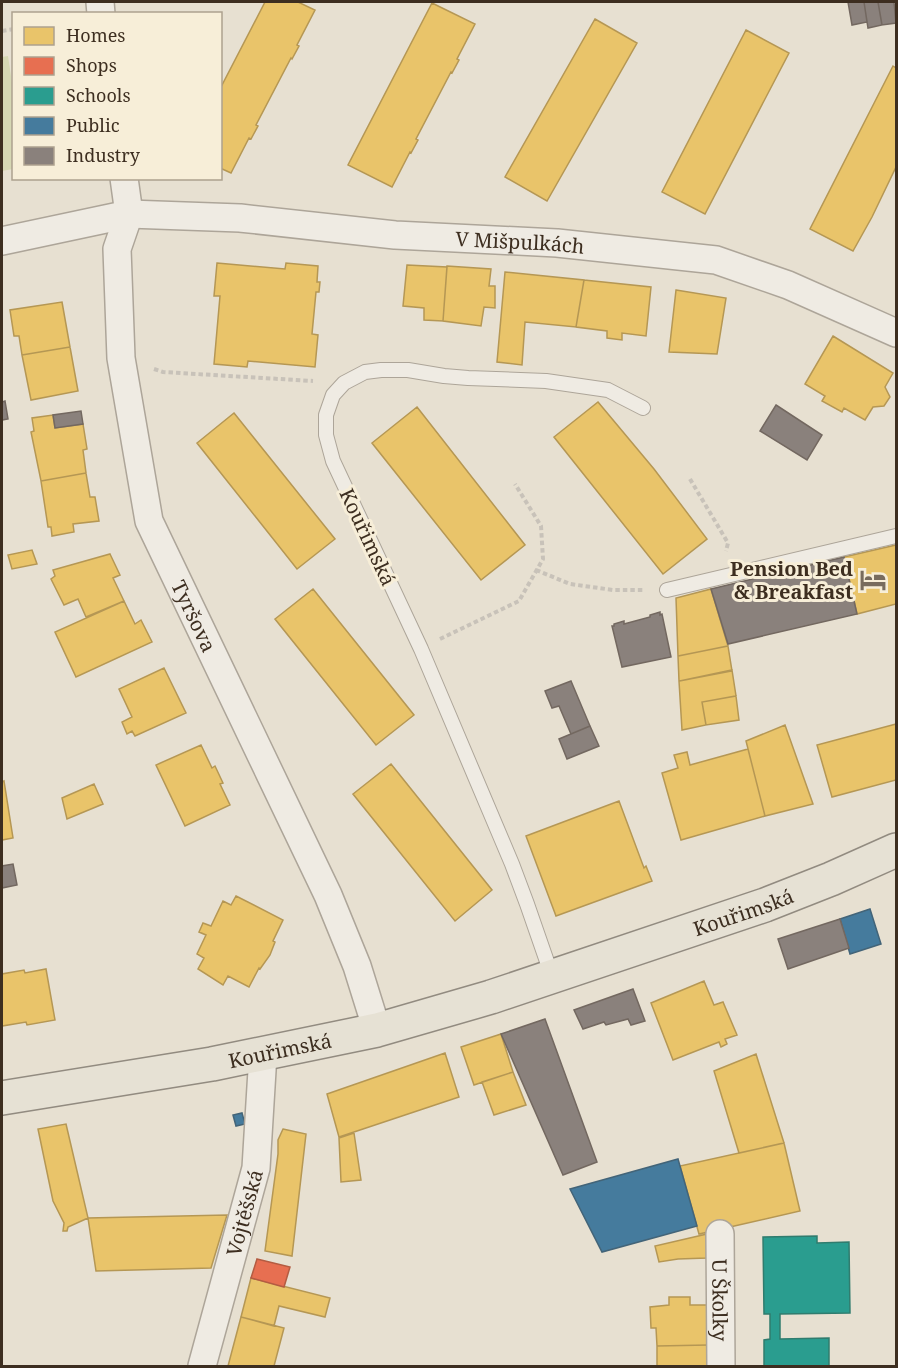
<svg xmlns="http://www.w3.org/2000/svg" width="898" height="1368" font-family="'Noto Serif',serif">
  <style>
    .green { fill: #d6d7b3 }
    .homes { fill: #e9c46a; stroke: #b59754; stroke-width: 1.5 }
    .shops { fill: #e76f51; stroke: #b45c42; stroke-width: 1.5 }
    .schools { fill: #2a9d8f; stroke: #307c6e; stroke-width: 1.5 }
    .public { fill: #457b9d; stroke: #436478; stroke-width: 1.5 }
    .industry { fill: #8a817c; stroke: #736860; stroke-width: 1.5 }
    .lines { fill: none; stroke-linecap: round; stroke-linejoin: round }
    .lane-casing { stroke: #ada599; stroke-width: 16 }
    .street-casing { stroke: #ada599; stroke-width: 30 }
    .primary-casing { stroke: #928b80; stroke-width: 36 }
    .path { stroke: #c8c2b9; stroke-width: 4; stroke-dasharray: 4.5 3; stroke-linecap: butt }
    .lane { stroke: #efebe3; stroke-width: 14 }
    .street { stroke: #efebe3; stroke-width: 27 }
    .primary { stroke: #e6e1d4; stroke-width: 33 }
    .labels { text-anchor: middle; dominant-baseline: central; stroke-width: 6; stroke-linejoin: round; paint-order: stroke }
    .street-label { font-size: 20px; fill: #3d2e20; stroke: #f7eed8 }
    .poi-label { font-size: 20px; font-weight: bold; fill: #3d2e20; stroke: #f7eed8; text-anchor: end }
  </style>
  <rect width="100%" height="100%" fill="#e7e0d1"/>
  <path class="green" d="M8 56 13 89V169L2 171V57Z"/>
  <path class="homes" d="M265 2H298L315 10 297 45 299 46 292 59 291 58 256 125 258 126 251 139 249 138 231 173 220 168V89Z
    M432 3 475 24 457 59 459 60 452 73 451 72 416 139 418 140 411 153 410 152 392 187 348 165Z
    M595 19 637 43 547 201 505 177Z
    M746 30 789 53 705 214 662 192Z
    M893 66 896 68V167L872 217 853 251 810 229Z
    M217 263 285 269 286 263 318 266 317 282H320L319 292H316L312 334 318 335 315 367 248 361 247 367 214 364 220 296H214Z
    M407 265 447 267 443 321 424 320V308L403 306Z
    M447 266 491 269 489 286H495V308L484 307 481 326 443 321Z
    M505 272 584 280 576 327 525 322 522 365 497 362Z
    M584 280 651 287 646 336 622 333V340L607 338V331L576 327Z
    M676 290 726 298 717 354 669 352Z
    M62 302 70 347 22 355 19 336H14L10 310Z
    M833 336 893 373 885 387 890 397 884 406 873 407 865 420 844 408 842 412 822 401 825 396 805 384Z
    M70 347 78 391 31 400 22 355Z
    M598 402 654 469 707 539 663 574 554 437Z
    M417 407 525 545 481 580 372 443Z
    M234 413 335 539 297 569 197 443Z
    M53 415 55 428 83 424 87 449 83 450 86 473 41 481 31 432 34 431 32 418Z
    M86 473 90 497H95L99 521 73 524 74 532 52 536 51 527H48L41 481Z
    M896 545V604L857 614 844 557Z
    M32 550 37 564 12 569 8 555Z
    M110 554 120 575 113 578 124 601 86 617 78 599 64 605 51 579 55 576 53 570Z
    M313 589 414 715 376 745 275 619Z
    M711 589 728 646 678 656 676 598Z
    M124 601 135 624 141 620 152 642 76 677 55 632Z
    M728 646 732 671 679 681 678 656Z
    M164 668 186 713 135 736 132 731 127 734 122 722 132 717 119 689Z
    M732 670 736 696 702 702 706 725 682 730 679 681Z
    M736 696 739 720 706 725 702 702Z
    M896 724V780L832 797 817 745Z
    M785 725 813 804 765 816 746 741Z
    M201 745 212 768 215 766 223 783 220 784 230 805 185 826 156 765Z
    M748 749 765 816 681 840 662 773 678 768 674 755 687 752 690 765Z
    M391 764 492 890 455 921 353 794Z
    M4 781 13 838 2 840V782Z
    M94 784 103 804 67 819 62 798Z
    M619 801 644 868 646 866 652 881 556 916 526 836Z
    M236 896 283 920 273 941 275 942 270 955 260 969 259 968 249 987 228 976 223 985 198 969 204 958 197 954 206 935 199 932 203 923 211 926 223 901 231 905Z
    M46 969 55 1020 27 1025 26 1022 2 1026V974L24 970 25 973Z
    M704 981 714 1005 723 1002 737 1035 725 1039 727 1044 721 1047 719 1042 673 1060 651 1003Z
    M501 1034 513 1072 474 1085 461 1047Z
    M445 1053 459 1097 339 1137 327 1094Z
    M756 1054 784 1143 739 1153 714 1071Z
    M513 1072 526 1105 494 1115 482 1082Z
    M66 1124 88 1218 68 1227 67 1231H63L64 1223 53 1201 38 1129Z
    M283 1129 306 1134 292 1256 265 1251 278 1154V1140Z
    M354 1133 361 1180 341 1182 339 1138Z
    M784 1143 800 1211 699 1234 680 1166Z
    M227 1215 211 1268 96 1271 88 1218Z
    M707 1234V1258L678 1259 659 1262 655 1246Z
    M251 1278 330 1298 325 1317 279 1306 274 1326 241 1317Z
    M669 1297H690V1305H707L708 1345 657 1346 656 1328H651L650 1307 669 1305Z
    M241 1317 284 1328 274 1366H228Z
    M708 1345V1366H657V1346Z"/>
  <path class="shops" d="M257 1259 290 1267 284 1287 251 1278Z"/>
  <path class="schools" d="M817 1236V1243L849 1242 850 1313 780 1314V1339L829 1338V1366H764V1340L770 1339V1314H764L763 1237Z"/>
  <path class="public" d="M870 909 881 944 850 954 840 919Z
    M242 1113 245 1124 236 1126 233 1115Z
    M678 1159 697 1226 602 1252 570 1189Z"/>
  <path class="industry" d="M848 2H864L867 22 852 25Z
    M864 2H878L882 25 868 28Z
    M878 2H894L896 23 882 25Z
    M5 401 8 419 2 420V402Z
    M776 405 822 435 807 460 760 431Z
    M81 411 83 424 55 428 53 415Z
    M844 557 857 614 728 644 711 589Z
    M660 612V615L662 614 671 657 622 667 612 626H614V624L624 621V624L650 617V615Z
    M571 681 590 726 571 734 559 706 552 708 545 691Z
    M590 726 599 746 567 759 559 739Z
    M13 864 17 885 2 888V866Z
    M840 919 849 948 788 969 778 939Z
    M633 989 645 1021 631 1025 628 1019 606 1025 604 1022 583 1029 574 1010Z
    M545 1019 597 1162 563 1175 501 1034Z"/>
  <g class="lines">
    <g class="lane-casing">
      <path id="lane" d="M667 590 896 536
        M552 976 527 904 512 864 421 649 333 461 326 435V415L333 395 344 383 365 372 381 370H408L444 376 468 378 546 381 608 390 643 408"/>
    </g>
    <g class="street-casing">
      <g id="street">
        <path d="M100 2 101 14"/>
        <path id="s1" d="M124 178 129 214 117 249 121 358 149 521 328 895 357 966 377 1030"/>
        <path id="s2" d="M2 241 129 214 240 218 395 235 557 243 716 260 788 285 896 333"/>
        <path id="s3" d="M720 1234 721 1366"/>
        <path id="s4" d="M202 1366 256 1168 263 1054"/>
      </g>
    </g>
    <g class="primary-casing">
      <g id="primary">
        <path id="s5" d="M2 1098 212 1064 377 1030 491 997 765 905 831 879 896 850"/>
      </g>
    </g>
    <path class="path" d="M2 31 14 29
      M154 369 163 372 313 381
      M690 479 728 543 726 551
      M536 570 570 584 613 590H643
      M440 639 519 601 543 559 541 526 515 484"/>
    <use href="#lane" class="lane"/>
    <use href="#street" class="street"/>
    <use href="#primary" class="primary"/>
  </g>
  <defs>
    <g id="hotel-bare" transform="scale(2.07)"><path d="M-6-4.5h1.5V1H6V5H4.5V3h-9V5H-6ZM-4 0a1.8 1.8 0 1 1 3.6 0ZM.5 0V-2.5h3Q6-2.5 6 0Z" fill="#786c5e" stroke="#f7eed8" stroke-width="2.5" paint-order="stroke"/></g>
  </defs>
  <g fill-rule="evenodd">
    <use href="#hotel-bare" x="873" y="580"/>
  </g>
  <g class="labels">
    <g class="street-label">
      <text stroke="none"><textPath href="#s2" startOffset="522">V Mišpulkách</textPath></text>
      <text transform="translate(368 537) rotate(65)">Kouřimská</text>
      <text stroke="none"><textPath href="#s1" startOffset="453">Tyršova</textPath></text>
      <text stroke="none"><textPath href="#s5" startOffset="766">Kouřimská</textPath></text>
      <text stroke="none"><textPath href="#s5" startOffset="282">Kouřimská</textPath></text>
      <text stroke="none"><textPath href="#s4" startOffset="159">Vojtěšská</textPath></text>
      <text stroke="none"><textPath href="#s3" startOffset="66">U Školky</textPath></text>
    </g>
    <g class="poi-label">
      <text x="853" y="568">Pension Bed<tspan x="853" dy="23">&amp; Breakfast</tspan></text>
    </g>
  </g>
  <rect width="898" height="1368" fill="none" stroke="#3d2e20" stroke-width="6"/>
  <rect x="12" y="12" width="210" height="168" fill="#f7eed8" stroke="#ada18e" stroke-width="1.5"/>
  <rect x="24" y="27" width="30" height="18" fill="#e9c46a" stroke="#ada18e" stroke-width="1.5"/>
  <text x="66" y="42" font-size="18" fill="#3d2e20">Homes</text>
  <rect x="24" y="57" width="30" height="18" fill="#e76f51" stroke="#ada18e" stroke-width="1.5"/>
  <text x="66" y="72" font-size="18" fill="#3d2e20">Shops</text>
  <rect x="24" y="87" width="30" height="18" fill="#2a9d8f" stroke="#ada18e" stroke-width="1.5"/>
  <text x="66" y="102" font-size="18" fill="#3d2e20">Schools</text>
  <rect x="24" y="117" width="30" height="18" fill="#457b9d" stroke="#ada18e" stroke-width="1.5"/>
  <text x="66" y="132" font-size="18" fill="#3d2e20">Public</text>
  <rect x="24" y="147" width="30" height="18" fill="#8a817c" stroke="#ada18e" stroke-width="1.5"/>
  <text x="66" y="162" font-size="18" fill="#3d2e20">Industry</text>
</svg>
